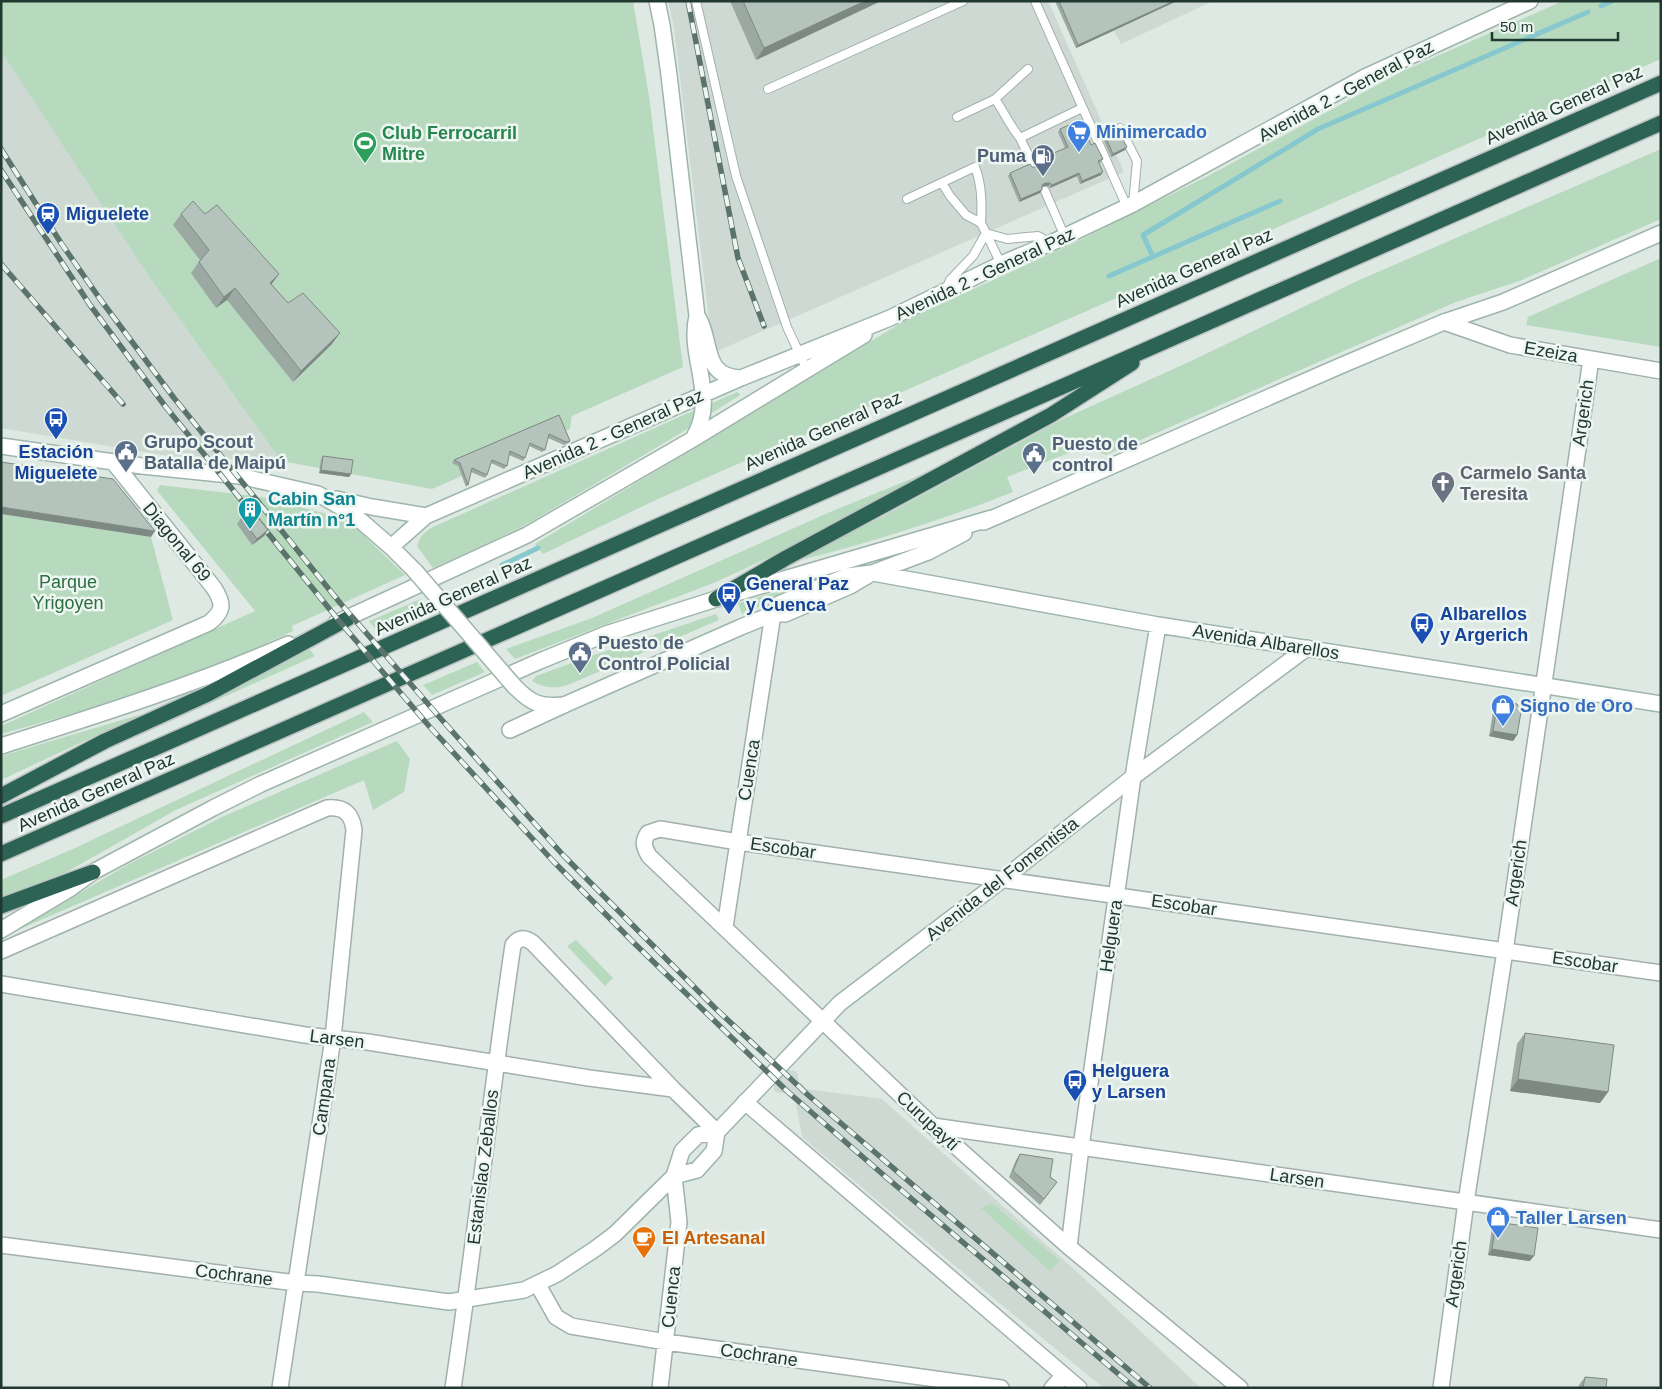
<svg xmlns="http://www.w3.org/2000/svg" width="1662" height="1389" font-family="Arial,sans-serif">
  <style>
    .built { fill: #cdd9d2 }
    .green { fill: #b7dabe }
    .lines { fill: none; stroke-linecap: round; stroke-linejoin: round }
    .stream { stroke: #87c8ce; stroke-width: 5 }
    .lane-casing { stroke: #a1b0aa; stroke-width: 10 }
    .street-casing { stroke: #a1b0aa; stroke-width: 18 }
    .secondary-casing { stroke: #9eb5ab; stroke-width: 18 }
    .highway-casing { stroke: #bcc3c1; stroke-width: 18 }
    .lane { stroke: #fff; stroke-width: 8 }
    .street { stroke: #fff; stroke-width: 15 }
    .secondary { stroke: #fff; stroke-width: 15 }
    .highway { stroke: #2d6354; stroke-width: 15 }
    .rail-casing { stroke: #5a746b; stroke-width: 5.5 }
    .rail { stroke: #eef6f2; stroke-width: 4; stroke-dasharray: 11; stroke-linecap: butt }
    .secondary-bridge-casing { stroke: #9eb5ab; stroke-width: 18; stroke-linecap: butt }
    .secondary-bridge { stroke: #fff; stroke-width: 15 }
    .wall { fill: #9ba9a2 }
    .shaded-wall { fill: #7e8984 }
    .building { fill: #b4c4bc; stroke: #7e8984 }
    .labels { text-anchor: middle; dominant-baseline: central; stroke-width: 5; stroke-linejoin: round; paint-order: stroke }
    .street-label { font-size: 18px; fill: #203830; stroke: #eef6f2 }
    .shop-label { font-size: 18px; font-weight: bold; fill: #366cbe; stroke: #eef6f2; text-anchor: start }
    .leisure-label { font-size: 18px; font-weight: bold; fill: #27864d; stroke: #eef6f2; text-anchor: start }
    .service-label { font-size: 18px; font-weight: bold; fill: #4e5e75; stroke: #eef6f2; text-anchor: start }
    .transit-label { font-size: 18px; font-weight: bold; fill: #164399; stroke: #eef6f2; text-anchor: start }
    .worship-label { font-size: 18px; font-weight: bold; fill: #5b616d; stroke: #eef6f2; text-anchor: start }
    .culture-label { font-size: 18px; font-weight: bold; fill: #0d838f; stroke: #eef6f2; text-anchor: start }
    .park-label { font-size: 18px; fill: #2c6e40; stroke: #eef6f2 }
    .food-label { font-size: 18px; font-weight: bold; fill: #c56008; stroke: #eef6f2; text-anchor: start }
  </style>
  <rect width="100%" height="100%" fill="#dee9e4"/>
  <path class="built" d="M668 1H1048L1124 172 713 353 674 28Z
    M1055 1H1213L1121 44 1114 31 1076 48Z
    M1 49 150 278 281 461 180 458 1 428Z
    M788 1070 795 1071 798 1074V1080L807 1089 882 1099 1074 1269 1201 1388H1104L1004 1307 802 1137 796 1103 785 1093H778L774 1090V1085Z"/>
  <path class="green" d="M1 1H633L649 96 683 367 572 416 570 429 432 489 281 461 150 278 1 51Z
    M1563 1H1661V59L658 499 543 554 535 544 906 320 1076 242 1208 176 1405 70Z
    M1661 149V219L1522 280 1456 302 1106 455 1084 447 1007 477 1013 492C945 519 876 541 805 559L804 557 814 550 880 518 1065 418 1191 361 1357 281Z
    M1661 258V347L1526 325 1528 317Z
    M737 392 740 394 739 396 710 414V404Z
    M695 410H698L691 427 529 523 477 549 433 568 417 546C420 536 424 532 433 527Z
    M928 472 785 550 716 582 515 659 506 649 592 618 830 512Z
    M160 485 262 497 335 516 358 530 405 575 292 626 293 631 227 661 128 698 1 734V726L255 611 159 493 157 490Z
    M1 514 151 537 173 620 1 696Z
    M828 577 742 614 738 603Z
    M421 599 428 607 377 631 369 621Z
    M716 614 719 620 568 685C555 689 544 688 532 681L536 676 588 657Z
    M307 646 315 656 131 739 236 687Z
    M477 662 485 672 432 695 423 685Z
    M364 712 373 722 176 810 63 874 1 898V880L75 848Z
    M142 714 1 780V756Z
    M397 741 410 759 404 792 373 810 364 780 13 932 39 914 41 916 127 865 224 816Z
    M576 940 613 978 605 986 567 946Z
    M992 1203 1060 1261 1050 1271 981 1208Z"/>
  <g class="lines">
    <path class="stream" d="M1601 6 1612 1
      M1153 257 1143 235 1318 129 1588 12
      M1109 276 1280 201
      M502 565 538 548"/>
    <g class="lane-casing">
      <path id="lane" d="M696 1 736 176 787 327 807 370
        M1035 1 1127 207
        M768 89 963 1
        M995 99C1004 112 1010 126 1020 138
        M957 117 995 99 1028 69
        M1120 128 1137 161 1133 204
        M1033 165 1020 138 1082 108
        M942 183 950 196 966 215 981 223 1001 264
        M1045 191 1065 237
        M907 199 975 167C982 185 982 204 981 223
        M986 233 1007 239 1038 236 1051 243
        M946 290 950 280 973 256 986 233"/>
    </g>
    <g class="street-casing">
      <path id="street" d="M1444 322 1510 345 1661 371
        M510 730 564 705
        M725 927 773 614
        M1 951 327 808C344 806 352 814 354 830L333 1038 280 1388
        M1 984 305 1035 368 1042 589 1078 673 1089
        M745 1102 1079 1388
        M933 1126 1661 1230
        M1 1245 296 1283
        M1069 1247 1081 1147 1133 777
        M538 1285 556 1317 571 1326 666 1342 1001 1388
        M453 1388C475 1241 491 1093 513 945 519 937 525 937 533 943L673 1089 717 1132
        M660 1388 679 1222 674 1176
        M1052 1388 1064 1375
        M1240 1388 1069 1247 933 1126 649 856C644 847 642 842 648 833L660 829 738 842 1661 973
        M1441 1388 1466 1202 1505 951 1591 359"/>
    </g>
    <g class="secondary-casing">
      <path id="secondary" d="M657 1 662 25 669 75 697 316C687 358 719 396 693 439
        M699 319C712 344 703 377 741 378
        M1 446 142 466 239 476 318 494 353 514 391 547 415 571
        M337 499 372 507 426 516
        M984 522 1340 366 1444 322 1503 302 1661 233
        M391 547 426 516 741 378 890 318 1001 264 1051 243 1133 204 1365 77 1530 1
        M873 573 1158 625 1661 704
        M773 614 779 604 847 576 872 573 928 552 964 533
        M336 623 527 535 693 439 864 335
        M515 687C532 704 540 707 564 705L741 627 773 614H785L850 586 867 576
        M1 714 209 623C224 611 224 604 214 588L114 463
        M1 746C98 715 194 685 288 644
        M1133 777 1158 625
        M1 930 71 888 93 872 213 808 261 784 540 661 606 634 716 599 992 518
        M674 1176 697 1170 714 1151 717 1132
        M296 1283 318 1284 449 1302 524 1290 557 1274 595 1249 615 1234 674 1176 682 1151 698 1135 717 1132 840 1003 1003 879 1133 777 1307 648"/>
    </g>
    <g class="highway-casing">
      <path id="highway" d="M716 599 786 558 1051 415 1132 363
        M1 796 105 741 208 694 347 619
        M1 816 1661 83
        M1 854 1661 123
        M1 906 93 872"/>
    </g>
    <use href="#lane" class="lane"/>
    <use href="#street" class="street"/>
    <use href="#secondary" class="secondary"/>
    <use href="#highway" class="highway"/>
    <g class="rail-casing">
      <path id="rail" d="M688 1 738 258 764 326
        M1 149 61 243 100 299 174 398 341 604 442 720 563 855 715 1008 808 1095 1150 1388
        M1 170 90 305 165 406 340 622 429 726 553 861 634 943 788 1092 887 1178 1135 1388
        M1 264 123 404"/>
    </g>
    <use href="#rail" class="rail"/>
    <g class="secondary-bridge-casing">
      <path id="secondary-bridge" d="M415 571 515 687"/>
    </g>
    <use href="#secondary-bridge" class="secondary-bridge"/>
  </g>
  <path class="wall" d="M730 1H881L756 60Z
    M1055 1H1177L1076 48Z
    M1060 129 1091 145 1103 159 1101 162 1099 163 1101 175 1080 184 1077 176 1050 188 1048 186H1043L1040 193 1019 202 1008 176 1010 173 1032 167H1038V162L1040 159 1065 148 1058 132Z
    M1106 138 1127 147 1125 150 1111 157 1104 141Z
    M181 214H205L279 274 271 284 288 303 332 344 293 382 227 300 216 308 191 273 200 260 173 225Z
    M559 415 570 441 568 444 564 445 548 438 545 450 542 452 529 446 525 458 523 461 509 455 507 466 504 469 491 463 487 475 485 478 471 472 468 485 466 487 458 466 452 463 454 460Z
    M323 456 351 474 349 477 319 473 321 459Z
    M241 518 268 530 264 536 252 545 237 524Z
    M1498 700 1517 735 1513 741 1489 736 1494 706Z
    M1525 1033 1608 1092 1600 1103 1510 1091 1517 1044Z
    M1020 1154 1057 1182 1040 1205 1009 1177 1016 1160Z
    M1496 1222 1530 1261 1488 1255 1492 1228Z
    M1585 1377 1606 1388H1578L1579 1385Z"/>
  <path class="shaded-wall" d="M865 1H881L756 60 764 48Z
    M1174 1H1177L1076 48 1078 45Z
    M1127 147 1125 150 1111 157 1113 154Z
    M1103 172 1101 175 1080 184 1082 181Z
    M1079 173 1077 176 1050 188 1052 185Z
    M1045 183H1050L1048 186H1043L1040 188Z
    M1042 190 1040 193 1019 202 1021 199Z
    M279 274 271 285 270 283Z
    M235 288 227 300 216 308 224 297Z
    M340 333 332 344 293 382 301 371Z
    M321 470 351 474 349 477 319 473Z
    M1 507 155 531 151 537 1 514Z
    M268 530 264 536 252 545 257 539Z
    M1493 731 1517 735 1513 741 1489 736Z
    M1518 1079 1608 1092 1600 1103 1510 1091Z
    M1492 1249 1534 1256 1530 1261 1488 1255Z"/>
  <path class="building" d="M743 1H865L764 48Z
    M1059 1H1174L1078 45Z
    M1080 120 1091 145 1095 143 1103 159 1098 161 1103 172 1082 181 1079 173 1052 185 1050 183H1045L1042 185V190L1021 199 1010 173 1030 164 1032 167H1037L1040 165V159L1068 147 1060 129Z
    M1119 132 1127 147 1113 154 1106 138Z
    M193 201 205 214 217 205 279 274 270 283 288 303 303 293 340 333 301 371 235 288 224 297 199 262 209 250 181 214Z
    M559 415 570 441 566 442 549 434 545 450 530 443 525 458 510 451 507 466 492 460 487 475 472 468 468 485 460 463 454 460Z
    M323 456 353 460 351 474 321 470Z
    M1 462 113 479 155 531 1 507Z
    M252 510 268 530 257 539 241 518Z
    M1498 700 1517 704 1521 712 1517 735 1493 731Z
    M1525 1033 1614 1045 1608 1092 1518 1079Z
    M1020 1154 1053 1159 1050 1177 1057 1182 1044 1199 1013 1171Z
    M1496 1222 1538 1228 1534 1256 1492 1249Z
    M1585 1377 1607 1379 1606 1388H1583Z"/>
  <defs>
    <g id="supermarket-pin" transform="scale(1.25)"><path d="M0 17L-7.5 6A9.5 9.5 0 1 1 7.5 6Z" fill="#3f7fe0" stroke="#eef6f2"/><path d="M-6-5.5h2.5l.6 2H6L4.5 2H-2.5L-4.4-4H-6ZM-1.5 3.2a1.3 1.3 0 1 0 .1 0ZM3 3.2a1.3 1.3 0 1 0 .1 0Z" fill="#fff"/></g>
    <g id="stadium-pin" transform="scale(1.25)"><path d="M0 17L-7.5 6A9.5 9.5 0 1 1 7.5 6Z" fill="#2e9e5b" stroke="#eef6f2"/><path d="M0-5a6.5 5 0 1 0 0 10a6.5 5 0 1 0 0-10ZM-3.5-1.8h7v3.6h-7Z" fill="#fff"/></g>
    <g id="fuel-pin" transform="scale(1.25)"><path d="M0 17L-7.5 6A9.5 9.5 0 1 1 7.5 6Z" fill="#5c6f8a" stroke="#eef6f2"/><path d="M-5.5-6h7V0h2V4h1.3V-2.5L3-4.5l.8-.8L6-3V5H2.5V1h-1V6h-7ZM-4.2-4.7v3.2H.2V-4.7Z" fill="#fff"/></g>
    <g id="station-pin" transform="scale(1.25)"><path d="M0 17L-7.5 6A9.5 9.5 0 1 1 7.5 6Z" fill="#1a4fb4" stroke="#eef6f2"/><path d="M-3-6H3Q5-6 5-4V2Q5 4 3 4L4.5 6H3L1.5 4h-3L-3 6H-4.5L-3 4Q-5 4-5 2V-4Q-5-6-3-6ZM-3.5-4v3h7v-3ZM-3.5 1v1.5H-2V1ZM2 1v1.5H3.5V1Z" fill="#fff"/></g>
    <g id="bus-pin" transform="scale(1.25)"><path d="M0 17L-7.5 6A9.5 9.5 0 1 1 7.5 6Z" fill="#1a4fb4" stroke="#eef6f2"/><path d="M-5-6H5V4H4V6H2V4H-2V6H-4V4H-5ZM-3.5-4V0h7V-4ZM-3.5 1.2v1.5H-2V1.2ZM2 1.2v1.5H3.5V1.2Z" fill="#fff"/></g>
    <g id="civic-pin" transform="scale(1.25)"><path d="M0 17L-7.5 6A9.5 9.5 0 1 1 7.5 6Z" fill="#5c6f8a" stroke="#eef6f2"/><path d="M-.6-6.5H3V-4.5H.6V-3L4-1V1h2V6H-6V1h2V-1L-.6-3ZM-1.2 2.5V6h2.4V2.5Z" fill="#fff"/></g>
    <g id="church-pin" transform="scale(1.25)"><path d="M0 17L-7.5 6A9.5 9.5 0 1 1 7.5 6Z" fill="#6b7280" stroke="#eef6f2"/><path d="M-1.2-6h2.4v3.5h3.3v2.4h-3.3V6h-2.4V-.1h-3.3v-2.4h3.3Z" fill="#fff"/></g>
    <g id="building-pin" transform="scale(1.25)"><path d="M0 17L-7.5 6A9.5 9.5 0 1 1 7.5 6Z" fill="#0f9aa8" stroke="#eef6f2"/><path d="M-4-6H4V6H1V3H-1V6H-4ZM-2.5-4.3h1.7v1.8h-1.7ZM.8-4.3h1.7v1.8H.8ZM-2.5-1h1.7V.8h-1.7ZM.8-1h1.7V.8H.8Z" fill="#fff"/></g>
    <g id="shop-pin" transform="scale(1.25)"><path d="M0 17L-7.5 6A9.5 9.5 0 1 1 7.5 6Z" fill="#3f7fe0" stroke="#eef6f2"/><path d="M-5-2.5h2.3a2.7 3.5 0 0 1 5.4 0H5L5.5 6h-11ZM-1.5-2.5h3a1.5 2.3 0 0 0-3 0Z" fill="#fff"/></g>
    <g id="cafe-pin" transform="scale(1.25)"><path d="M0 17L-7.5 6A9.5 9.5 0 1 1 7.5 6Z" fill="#e8710a" stroke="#eef6f2"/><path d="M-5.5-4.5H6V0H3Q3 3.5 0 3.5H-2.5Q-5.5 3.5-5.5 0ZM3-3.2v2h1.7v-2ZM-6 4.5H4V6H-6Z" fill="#fff"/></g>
  </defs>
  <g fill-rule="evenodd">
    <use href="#supermarket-pin" x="1079" y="132"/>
    <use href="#stadium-pin" x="365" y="143"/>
    <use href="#fuel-pin" x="1043" y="156"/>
    <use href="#station-pin" x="48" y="214"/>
    <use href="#bus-pin" x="56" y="419"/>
    <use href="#civic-pin" x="126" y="452"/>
    <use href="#civic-pin" x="1034" y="454"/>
    <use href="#church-pin" x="1443" y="483"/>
    <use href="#building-pin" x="250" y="509"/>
    <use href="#bus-pin" x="729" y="594"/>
    <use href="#bus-pin" x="1422" y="624"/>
    <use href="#civic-pin" x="580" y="653"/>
    <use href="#shop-pin" x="1503" y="706"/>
    <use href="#bus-pin" x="1075" y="1081"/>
    <use href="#shop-pin" x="1498" y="1218"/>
    <use href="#cafe-pin" x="644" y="1238"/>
  </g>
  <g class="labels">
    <g class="street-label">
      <text transform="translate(1346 91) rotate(-28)">Avenida 2 - General Paz</text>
      <text transform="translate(1564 105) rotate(-24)">Avenida General Paz</text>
      <text transform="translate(1194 268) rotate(-24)">Avenida General Paz</text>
      <text transform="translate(985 274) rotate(-25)">Avenida 2 - General Paz</text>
      <text transform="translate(1551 352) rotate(10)">Ezeiza</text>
      <text transform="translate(1583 413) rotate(-82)">Argerich</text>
      <text transform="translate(823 431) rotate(-24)">Avenida General Paz</text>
      <text transform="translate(613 434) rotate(-24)">Avenida 2 - General Paz</text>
      <text transform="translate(177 542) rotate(51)">Diagonal 69</text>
      <text transform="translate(453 596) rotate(-24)">Avenida General Paz</text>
      <text transform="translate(1266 642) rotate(9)">Avenida Albarellos</text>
      <text transform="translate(749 770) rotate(-81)">Cuenca</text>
      <text transform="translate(96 792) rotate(-24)">Avenida General Paz</text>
      <text transform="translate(783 848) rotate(8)">Escobar</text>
      <text transform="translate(1516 873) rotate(-82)">Argerich</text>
      <text transform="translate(1002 879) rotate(-38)">Avenida del Fomentista</text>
      <text transform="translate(1184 905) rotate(8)">Escobar</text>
      <text transform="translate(1111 936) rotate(-82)">Helguera</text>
      <text transform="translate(1585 962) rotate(8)">Escobar</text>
      <text transform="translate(337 1039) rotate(7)">Larsen</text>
      <text transform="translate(324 1097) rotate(-82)">Campana</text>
      <text transform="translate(928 1121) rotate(43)">Curupaytí</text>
      <text transform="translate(483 1167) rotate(-83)">Estanislao Zeballos</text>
      <text transform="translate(1297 1178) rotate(8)">Larsen</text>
      <text transform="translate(1456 1274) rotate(-82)">Argerich</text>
      <text transform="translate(234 1275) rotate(7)">Cochrane</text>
      <text transform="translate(671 1297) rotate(-84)">Cuenca</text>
      <text transform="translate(759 1355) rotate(8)">Cochrane</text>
    </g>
    <g class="shop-label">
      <text x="1096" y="132">Minimercado</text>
      <text x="1520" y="706">Signo de Oro</text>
      <text x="1516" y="1218">Taller Larsen</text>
    </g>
    <g class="leisure-label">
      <text x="382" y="133">Club Ferrocarril<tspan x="382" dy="21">Mitre</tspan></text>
    </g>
    <g class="service-label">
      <text x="1026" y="156" text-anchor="end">Puma</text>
      <text x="144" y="442">Grupo Scout<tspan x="144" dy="21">Batalla de Maipú</tspan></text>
      <text x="1052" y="444">Puesto de<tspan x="1052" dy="21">control</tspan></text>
      <text x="598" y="643">Puesto de<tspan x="598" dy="21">Control Policial</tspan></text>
    </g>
    <g class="transit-label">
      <text x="66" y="214">Miguelete</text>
      <text x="56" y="452" text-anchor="middle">Estación<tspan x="56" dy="21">Miguelete</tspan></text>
      <text x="746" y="584">General Paz<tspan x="746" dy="21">y Cuenca</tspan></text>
      <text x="1440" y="614">Albarellos<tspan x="1440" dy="21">y Argerich</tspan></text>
      <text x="1092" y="1071">Helguera<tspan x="1092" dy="21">y Larsen</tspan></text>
    </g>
    <g class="worship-label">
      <text x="1460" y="473">Carmelo Santa<tspan x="1460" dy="21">Teresita</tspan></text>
    </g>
    <g class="culture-label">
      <text x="268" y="499">Cabin San<tspan x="268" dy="21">Martín n°1</tspan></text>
    </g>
    <g class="park-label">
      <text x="68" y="582">Parque<tspan x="68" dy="21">Yrigoyen</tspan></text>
    </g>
    <g class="food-label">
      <text x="662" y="1238">El Artesanal</text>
    </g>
  </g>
  <rect width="1662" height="1389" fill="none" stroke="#203830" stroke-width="5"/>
  <path d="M1492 32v8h126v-8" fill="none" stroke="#203830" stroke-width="2.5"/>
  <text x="1500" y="32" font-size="15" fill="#203830" stroke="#eef6f2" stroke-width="4" paint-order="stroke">50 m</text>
</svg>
